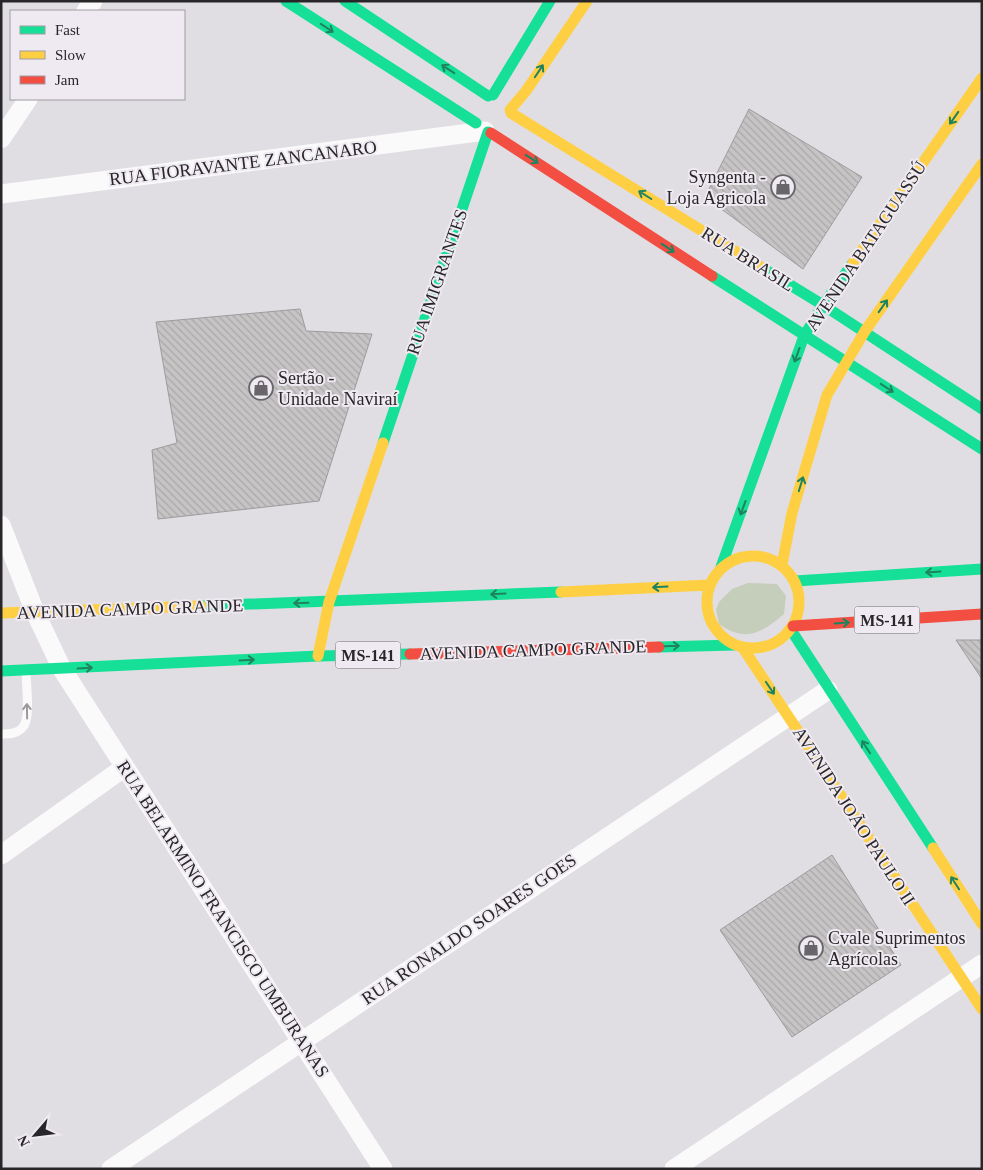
<svg xmlns="http://www.w3.org/2000/svg" width="983" height="1170" font-family="Georgia,serif">
  <style>
    .park { fill: #c4ceba }
    .building { fill: url(#building-back-hatch); stroke: #9e9b9d }
    .lines { fill: none; stroke-linecap: round; stroke-linejoin: round }
    .lane { stroke: #fafafb; stroke-width: 9 }
    .street { stroke: #fafafb; stroke-width: 19 }
    .fast { stroke: #16e098; stroke-width: 11 }
    .slow { stroke: #ffcf43; stroke-width: 11 }
    .jam { stroke: #f24e42; stroke-width: 11 }
    .oneway { stroke: #1f8360 }
    .oneway2 { stroke: #9c9b9c }
    .labels { text-anchor: middle; dominant-baseline: central; stroke-width: 4; stroke-linejoin: round; paint-order: stroke }
    .shield { fill: #efeaf1; stroke: #646165; stroke-width: 1 }
    .shield-label { font-size: 16px; font-weight: bold; fill: #282629 }
    .street-label { font-size: 18px; fill: #282629; stroke: #efeaf1 }
    .poi-label { font-size: 18px; fill: #282629; stroke: #efeaf1; text-anchor: start }
  </style>
  <defs>
    <pattern id="building-back-hatch" width="6" height="6" patternUnits="userSpaceOnUse" patternTransform="scale(1.25)"><rect width="6" height="6" fill="#c6c4c5"/><path d="M-1 5l2 2M0 0l6 6M5-1l2 2" fill="none" stroke="#aaa8a9"/></pattern>
  </defs>
  <rect width="100%" height="100%" fill="#e0dee2"/>
  <path class="park" d="M748 583 777 584 786 596 784 614C762 633 745 643 719 624L716 610 719 602 732 589Z"/>
  <path class="building" d="M749 109 862 177 803 269 705 197Z
    M300 309 306 331 372 334 319 501 158 519 152 450 177 443 156 322Z
    M956 640H982V679Z
    M832 855 901 965 792 1037 720 930Z"/>
  <g class="lines">
    <path class="lane" d="M1 734C9 734 18 734 23 727 31 719 26 684 26 672"/>
    <path class="street" d="M86 11 93 1
      M1 139 28 99
      M1 194 485 131
      M1 525 35 612 62 669 383 1169
      M1 855 125 767
      M111 1169 828 690
      M674 1169 982 964"/>
    <path class="fast" d="M286 1 476 123
      M345 1 488 96
      M493 95 550 1
      M764 269 823 305 982 409
      M712 276 982 449
      M383 443 488 132
      M721 567 804 336 823 305 853 263
      M795 581 982 569
      M201 606 561 592
      M791 630 933 848
      M659 647 735 645
      M1 671 318 656 410 654"/>
    <path class="slow" d="M510 110 526 91 587 1
      M511 113 764 269
      M853 263 982 78
      M707 602a46 46 0 1 1 92 0a46 46 0 1 1-92 0Z
      M782 565 792 513 827 395 865 331 982 164
      M561 592 709 585
      M1 613 201 606
      M743 648 982 1009
      M318 656 329 602 383 443
      M933 848 982 924"/>
    <path class="jam" d="M491 133 712 276
      M793 626 982 614
      M410 654 659 647"/>
  </g>
  <defs><path id="oneway-shaft" d="M-6 0H5M1.5-3L5.5 0L1.5 3" fill="none" stroke-width="1.6" stroke-linecap="round" stroke-linejoin="round" transform="scale(1.25)"/></defs>
  <g class="oneway">
    <use href="#oneway-shaft" transform="translate(327 28) rotate(33)"/>
    <use href="#oneway-shaft" transform="translate(448 69) rotate(-147)"/>
    <use href="#oneway-shaft" transform="translate(539 71) rotate(-56)"/>
    <use href="#oneway-shaft" transform="translate(954 118) rotate(125)"/>
    <use href="#oneway-shaft" transform="translate(532 159) rotate(33)"/>
    <use href="#oneway-shaft" transform="translate(645 195) rotate(-148)"/>
    <use href="#oneway-shaft" transform="translate(668 248) rotate(33)"/>
    <use href="#oneway-shaft" transform="translate(883 306) rotate(-55)"/>
    <use href="#oneway-shaft" transform="translate(797 355) rotate(110)"/>
    <use href="#oneway-shaft" transform="translate(887 388) rotate(33)"/>
    <use href="#oneway-shaft" transform="translate(801 484) rotate(-73)"/>
    <use href="#oneway-shaft" transform="translate(743 508) rotate(110)"/>
    <use href="#oneway-shaft" transform="translate(933 572) rotate(176)"/>
    <use href="#oneway-shaft" transform="translate(660 587) rotate(177)"/>
    <use href="#oneway-shaft" transform="translate(498 594) rotate(177)"/>
    <use href="#oneway-shaft" transform="translate(301 603) rotate(178)"/>
    <use href="#oneway-shaft" transform="translate(842 623) rotate(-4)"/>
    <use href="#oneway-shaft" transform="translate(672 646) rotate(-2)"/>
    <use href="#oneway-shaft" transform="translate(247 660) rotate(-3)"/>
    <use href="#oneway-shaft" transform="translate(85 668) rotate(-3)"/>
    <use href="#oneway-shaft" transform="translate(770 688) rotate(56)"/>
    <use href="#oneway-shaft" transform="translate(866 747) rotate(-123)"/>
    <use href="#oneway-shaft" transform="translate(955 883) rotate(-123)"/>
  </g>
  <use class="oneway2" href="#oneway-shaft" transform="translate(27 711) rotate(-91)"/>
  <defs>
    <g id="shop-ring" transform="scale(1.25)"><circle r="9.5" fill="#efeaf1" stroke="#68666a" stroke-width="1.5"/><path d="M-5-2.5h2.3a2.7 3.5 0 0 1 5.4 0H5L5.5 6h-11ZM-1.5-2.5h3a1.5 2.3 0 0 0-3 0Z" fill="#68666a"/></g>
  </defs>
  <g fill-rule="evenodd">
    <use href="#shop-ring" x="783" y="187"/>
    <use href="#shop-ring" x="261" y="388"/>
    <use href="#shop-ring" x="811" y="948"/>
  </g>
  <g class="labels">
    <g class="shield">
      <rect x="854.5" y="606.5" width="65" height="27" rx="4"/>
      <rect x="335.5" y="641.5" width="65" height="27" rx="4"/>
    </g>
    <g class="shield-label">
      <text x="887" y="620">MS-141</text>
      <text x="368" y="655">MS-141</text>
    </g>
    <g class="street-label">
      <text transform="translate(243 163) rotate(-7)">RUA FIORAVANTE ZANCANARO</text>
      <text transform="translate(866 246) rotate(-56)">AVENIDA BATAGUASSÚ</text>
      <text transform="translate(748 259) rotate(32)">RUA BRASIL</text>
      <text transform="translate(437 282) rotate(-71)">RUA IMIGRANTES</text>
      <text transform="translate(130 609) rotate(-2)">AVENIDA CAMPO GRANDE</text>
      <text transform="translate(533 650) rotate(-2)">AVENIDA CAMPO GRANDE</text>
      <text transform="translate(854 816) rotate(57)">AVENIDA JOÃO PAULO II</text>
      <text transform="translate(223 919) rotate(57)">RUA BELARMINO FRANCISCO UMBURANAS</text>
      <text transform="translate(469 929) rotate(-34)">RUA RONALDO SOARES GOES</text>
    </g>
    <g class="poi-label">
      <text x="766" y="177" text-anchor="end">Syngenta -<tspan x="766" dy="21">Loja Agricola</tspan></text>
      <text x="278" y="378">Sertão -<tspan x="278" dy="21">Unidade Naviraí</tspan></text>
      <text x="828" y="938">Cvale Suprimentos<tspan x="828" dy="21">Agrícolas</tspan></text>
    </g>
  </g>
  <rect width="983" height="1170" fill="none" stroke="#282629" stroke-width="5"/>
  <rect x="10" y="10" width="175" height="90" fill="#efeaf1" stroke="#9f9ca1"/>
  <rect x="20" y="26" width="25" height="8" fill="#16e098" stroke="#9f9ca1"/>
  <text x="55" y="35" font-size="15" fill="#282629">Fast</text>
  <rect x="20" y="51" width="25" height="8" fill="#ffcf43" stroke="#9f9ca1"/>
  <text x="55" y="60" font-size="15" fill="#282629">Slow</text>
  <rect x="20" y="76" width="25" height="8" fill="#f24e42" stroke="#9f9ca1"/>
  <text x="55" y="85" font-size="15" fill="#282629">Jam</text>
  <g transform="translate(35 1135) rotate(242)" stroke="#efeaf1" stroke-width="4" paint-order="stroke">
  <path d="M0-4L9 19L0 12L-9 19Z" fill="#282629"/>
  <text y="-8" font-size="14" font-weight="bold" text-anchor="middle" fill="#282629">N</text>
  </g>
</svg>
